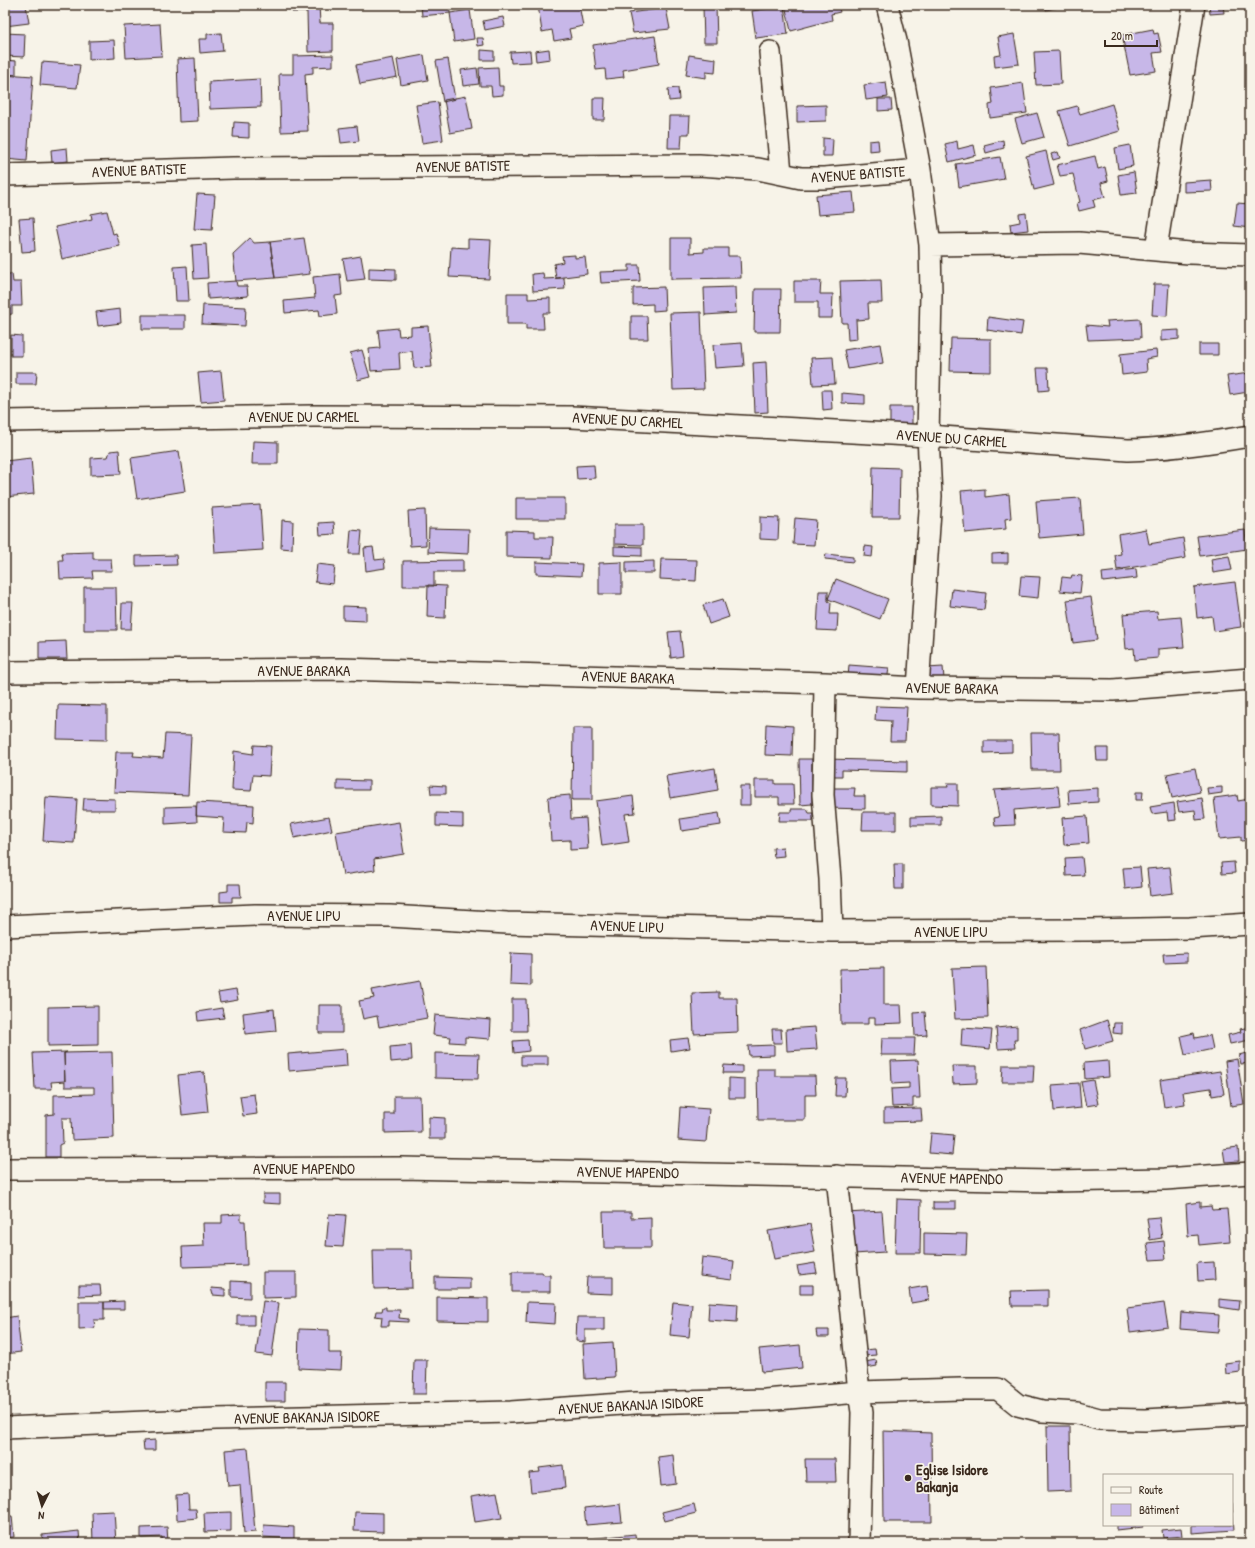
<svg xmlns="http://www.w3.org/2000/svg" width="1255" height="1548" font-family="'Patrick Hand',sans-serif">
  <style>
    .building { fill: #c7b7e8; stroke: #3b2a1e }
    .lines { fill: none; stroke-linecap: round; stroke-linejoin: round }
    .street-casing { stroke: #3b2a1e; stroke-width: 24 }
    .street { stroke: #f7f3e8; stroke-width: 21 }
    .poi-dot { fill: #3b2a1e; stroke: #f7f3e8; stroke-width: 1.5 }
    .labels { text-anchor: middle; dominant-baseline: central; stroke-width: 3.5; stroke-linejoin: round; paint-order: stroke }
    .street-label { font-size: 15px; fill: #3b2a1e; stroke: #f7f3e8 }
    .poi-label { font-size: 15px; font-weight: bold; fill: #3b2a1e; stroke: #f7f3e8; text-anchor: start }
  </style>
  <rect width="100%" height="100%" fill="#f7f3e8"/>
  <filter id="ink" filterUnits="userSpaceOnUse"><feTurbulence type="fractalNoise" baseFrequency=".025" numOctaves="2"/><feDisplacementMap in="SourceGraphic" scale="8" xChannelSelector="R" yChannelSelector="G"/><feConvolveMatrix kernelMatrix="1 2 1 2 8 2 1 2 1" color-interpolation-filters="sRGB"/></filter>
  <g filter="url(#ink)">
    <path class="building" d="M5 5H26L29 23 5 26Z
      M292 5H319L320 23H333V51L308 52 307 12H292Z
      M421 5H449L450 13 422 16Z
      M538 5H579L583 26 569 29 571 38 554 41 552 30 542 32Z
      M785 5H838L840 12 831 14 832 20 791 31Z
      M1045 5H1068L1046 10Z
      M1209 5H1223L1224 13 1210 14Z
      M703 6H716L717 43H704Z
      M784 6 788 34 756 38 752 11Z
      M666 8 670 29 633 33 629 13Z
      M470 10 474 39 454 42 450 13Z
      M503 17 505 26 485 30 483 21Z
      M160 24 162 56 126 58 124 26Z
      M1153 29 1154 34 1158 33 1162 52 1153 53 1156 71 1130 75 1122 35Z
      M5 33 25 34 24 57 5 56Z
      M221 33 223 51 200 53 199 39H207V34Z
      M1014 34 1019 64 995 67 994 56 1001 55 998 37Z
      M655 36 659 64 623 70 624 77 606 79 605 69 596 70 593 45Z
      M477 38H483L484 45 478 46Z
      M114 40 115 58 89 60V41Z
      M549 49 550 59 536 61 535 51Z
      M481 50 494 51V60H481Z
      M530 51 531 62 511 63 510 52Z
      M1059 51 1061 84 1036 85 1034 52Z
      M333 55V66L313 67V73L305 74 308 131 281 132 279 74H293V56Z
      M424 55 428 80 401 85 397 60Z
      M689 55 716 59 715 73 706 72V78L686 75Z
      M195 58 198 121 179 122 177 59Z
      M393 58 397 77 360 84 356 65Z
      M448 59 455 99 443 102 436 61Z
      M5 60 16 61V76L5 75Z
      M42 62 80 65 77 88 40 85Z
      M498 67 499 86H503V95L492 96 491 86H480L479 68Z
      M477 68 479 84 463 86 461 70Z
      M5 74 33 76 27 161 5 159Z
      M260 79 261 107 210 109 209 82Z
      M886 82 888 97 866 100 864 85Z
      M1023 83 1027 113 990 118 989 105 993 104 991 88Z
      M678 88 679 100 669 101 668 89Z
      M466 96 472 129 450 133 444 100Z
      M593 98H605L604 120H593Z
      M878 99H891L892 110 878 111Z
      M438 102 443 140 422 143 416 105Z
      M1112 104 1120 131 1070 146 1059 111 1077 106 1080 114Z
      M826 105V121L797 122V106Z
      M1037 113 1044 137 1022 143 1015 119Z
      M669 116H690L689 134H682L681 148H668Z
      M234 122 249 123V138L233 137Z
      M357 126 359 141 341 143 339 128Z
      M823 138 833 139 832 156H823Z
      M878 140 879 150 869 151V141Z
      M1003 140 1004 148 986 153 984 145Z
      M957 141 958 149 974 145 976 155 949 162 945 144Z
      M1130 145 1133 166 1118 169 1115 148Z
      M67 148 68 161 52 163 51 150Z
      M1046 151 1054 185 1034 190 1026 156Z
      M1058 152 1060 158 1053 160 1051 154Z
      M1095 156 1098 169 1105 167 1108 181 1101 183 1105 197 1093 200 1095 207 1079 211 1077 203 1080 202 1073 174 1060 176 1057 165Z
      M1000 157 1004 179 959 187 956 164Z
      M1134 172 1137 193 1121 195 1118 175Z
      M1211 180 1212 191 1184 192V182Z
      M853 192 855 212 818 215 816 195Z
      M197 194 215 195 212 230 194 229Z
      M1237 203 1250 204V228L1234 226Z
      M107 211 113 234 116 233 120 246 62 259 55 227 92 219 91 214Z
      M1026 213 1028 230 1011 232 1010 224 1020 222 1019 214Z
      M33 218 35 251 22 252 19 219Z
      M250 238 254 243 270 242 275 278 236 281 233 254Z
      M304 238 310 274 275 278 270 242Z
      M671 238H690V253L704 252V248H728V256H740L741 278 671 279Z
      M468 239 491 240 489 279 449 277 451 247 468 248Z
      M206 244 208 278 194 279 192 245Z
      M575 255V258L585 257 587 274 556 278 554 264 563 262 562 256Z
      M361 256 365 279 347 281 343 259Z
      M629 265H639L640 281 601 283 600 272 629 271Z
      M187 266 189 301H176L174 267Z
      M369 268 396 269V280L369 279Z
      M543 273 544 279 564 278 565 289 533 291 532 274Z
      M5 274H12L13 282H21L22 306H12V314L5 315Z
      M340 274 342 295 335 296 337 314 320 316 319 310 285 313 284 301 315 298 313 277Z
      M881 280 882 303H868L869 319 856 320 857 339 848 340 847 323H842L840 281Z
      M236 281 237 286H247L248 296 208 299 207 283Z
      M794 281H821L820 294H833L832 318H818V302H794Z
      M1154 284H1169L1167 316 1152 315Z
      M664 287 665 310 653 311V304L633 305V288Z
      M735 287 736 313 705 315 704 288Z
      M755 289H781L780 332H754Z
      M507 293H528V299L550 298V313H543L544 329H526V324H507Z
      M203 305 246 307 245 326 202 324Z
      M120 309 121 323 98 326 96 312Z
      M701 312 704 389 673 390 670 313Z
      M142 315H185V329H142Z
      M631 316H647L648 339H631Z
      M988 317 1023 322 1021 335 987 330Z
      M1140 319 1141 338 1088 340 1086 325 1108 327 1107 321Z
      M428 326 432 367 414 368 412 351 399 353 400 369 371 371 369 349 380 348 378 330 398 328 399 336 411 335V327Z
      M1179 330V339L1161 341V331Z
      M11 335 22 336V356H11Z
      M951 338 991 339V372L950 371Z
      M742 343 744 366 715 368 713 345Z
      M880 344 883 363 848 369 844 350Z
      M1199 344H1218V355H1199Z
      M362 350 370 377 358 380 350 353Z
      M1156 350 1157 357 1146 359 1147 372 1122 375 1120 354Z
      M833 357 835 384 813 385 811 358Z
      M766 362 768 412 755 413 753 363Z
      M1037 368H1048L1049 390 1039 391Z
      M221 371 224 400 201 402 198 373Z
      M16 372H37L36 384H16Z
      M1250 373V397L1248 392 1230 395 1227 376Z
      M822 390H831L832 409 823 410Z
      M842 393 865 395V404L842 403Z
      M890 407H912V428L890 427Z
      M253 441 278 442V464H252Z
      M119 450 121 474 91 475V458L108 457 110 451Z
      M179 451 185 491 137 499 131 458Z
      M31 458 34 494 5 497V461Z
      M594 465 595 478 577 479 576 466Z
      M873 467 900 468 899 517H872Z
      M985 489V497L1009 494 1011 518 1005 519 1006 529 965 533 961 491Z
      M516 498H565V519H516Z
      M1080 498 1083 534 1039 538 1036 501Z
      M260 505 263 550 215 553 212 508Z
      M425 510 426 545 410 546 408 511Z
      M760 517 779 518 778 540 760 539Z
      M795 518 816 520 814 545 793 544Z
      M282 520 293 521 292 549 281 548Z
      M334 522 335 534 320 535 319 523Z
      M614 525H643V545L614 544Z
      M429 528 469 529 468 554 428 552Z
      M1146 529 1149 544 1183 538 1186 558 1117 570 1115 555 1121 554 1118 534Z
      M351 530 362 531 360 554H349Z
      M506 530 535 531V537H553L552 558 506 557Z
      M1245 530 1247 549 1200 556 1197 536Z
      M1250 534V552H1249L1247 535Z
      M614 546 642 547V556L614 555Z
      M865 546 873 547 872 557 864 556Z
      M373 547 375 560 384 559 385 568 366 571 364 548Z
      M93 552V559H111L112 571H92L93 578 60 579 59 560H63L62 553Z
      M1008 553V563H992V554Z
      M826 554 853 557V562L825 559Z
      M176 555 177 565 136 566V556Z
      M1229 556 1232 570 1213 573 1211 559Z
      M661 559 697 560 696 581 660 579Z
      M1245 559H1250V569H1245Z
      M463 560V572H434V586H403V561Z
      M654 561V573H626V562Z
      M536 562 582 564 581 576 536 574Z
      M622 562V594H599V563Z
      M317 564 335 566 333 584 315 582Z
      M1136 569 1137 578 1103 582 1102 573Z
      M1072 575 1082 576 1080 593 1060 591 1062 577 1071 578Z
      M1021 576 1040 577 1038 598 1019 596Z
      M836 579 888 599 880 619 828 599Z
      M1235 582 1241 627 1214 631 1212 616 1197 618 1194 587Z
      M428 585 446 586 445 618 427 617Z
      M84 587H116L117 630H84Z
      M952 589 986 593 984 610 950 606Z
      M819 591H828V601L831 603 830 614H838L837 631 817 630Z
      M1091 597 1097 640 1073 643 1067 600Z
      M723 599 729 617 709 624 703 605Z
      M122 603H133L131 629H121Z
      M343 606 366 607V621L343 620Z
      M1157 611 1158 619 1181 617 1184 647 1158 649V658L1135 660 1134 648 1126 649 1123 614Z
      M680 631 683 656 671 658 668 632Z
      M66 641 67 659H39V642Z
      M849 665 889 668 887 681 848 678Z
      M943 667 944 679 928 680 927 668Z
      M58 705 107 706V740L57 739Z
      M876 706 907 707 905 741H890L891 721 875 720Z
      M766 724 793 726 792 756 765 755Z
      M573 728H592V800H572Z
      M1031 733H1059L1060 770H1032Z
      M165 734 191 735 188 795 114 792 116 752H134L133 756 163 758Z
      M984 741H1012V752L984 753Z
      M254 745 271 746 269 776 253 775 251 791 232 790 234 751 253 754Z
      M1096 748H1108V761H1097Z
      M799 759H812V804L800 805Z
      M826 759 907 761V772L842 770V776H826Z
      M715 768 718 790 670 798 666 776Z
      M1195 768 1200 792 1172 798 1167 774Z
      M337 780 369 781V790H337Z
      M755 780H775V784H793L794 804H779V797H755Z
      M947 783H958V806L931 805V787H948Z
      M430 785 446 786V794H431Z
      M740 786H750V805H740Z
      M1058 786 1060 806 1014 810 1015 825 995 826 994 818 999 817 994 790Z
      M1222 787V793L1208 795 1207 788Z
      M829 788H855L854 796H865V809L828 808Z
      M1098 788V802L1069 804 1068 790Z
      M1136 792H1143L1142 800H1136Z
      M570 795 571 819 586 818 588 849 570 850V840L551 841 548 797Z
      M1237 795 1238 801 1249 799 1250 840 1241 841V837L1219 839 1214 798Z
      M633 796 635 813 625 814 629 842 602 846 596 801Z
      M46 797 77 799 74 843 43 841Z
      M84 798 115 799V810H83Z
      M1202 798 1205 819 1196 820 1195 810 1179 812 1177 802Z
      M197 802 254 805 253 823 247 822 246 833 223 832 224 818 196 816Z
      M1174 803 1176 820 1168 821 1167 812 1152 814 1150 807Z
      M196 806 197 822 165 824V807Z
      M791 809H807L809 813H813V821H779L780 812H791Z
      M863 812H896V830H862Z
      M436 813 463 814V827L436 826Z
      M719 813 721 825 682 831 680 819Z
      M941 816V825H911V817Z
      M1087 816 1089 843 1064 845 1062 818Z
      M329 817 332 830 294 838 291 824Z
      M399 822 404 854 374 859 375 870 343 875 336 832Z
      M783 847 784 856 774 857 773 848Z
      M1082 857 1084 875 1066 876 1065 858Z
      M1234 862 1235 873 1222 874 1221 863Z
      M894 864H903V889H895Z
      M1140 867 1142 887 1125 889 1123 868Z
      M1170 867 1173 893 1150 896 1147 869Z
      M228 884H240L241 897H232V902H220V892L228 891Z
      M511 953 531 954V986L510 985Z
      M1187 953V962L1164 963 1163 954Z
      M986 967 988 1018 955 1019 952 968Z
      M884 968V1005H901L902 1023 875 1024V1018H868V1024H841L840 969Z
      M420 981 427 1018 379 1027 377 1016 363 1019 359 1001 374 998 372 990Z
      M236 990 238 1000 220 1003 218 993Z
      M1250 991V1013H1249L1246 992Z
      M719 992V998H737L738 1032 694 1034 692 993Z
      M512 999H526L527 1031H512Z
      M319 1005H342V1033H319Z
      M98 1006V1045L48 1046V1007Z
      M222 1008 224 1018 198 1021 197 1012Z
      M274 1009 276 1031 245 1034 243 1013Z
      M925 1012 927 1035 915 1036 914 1013Z
      M435 1015 491 1020 490 1039 465 1037V1043L450 1042 451 1037 433 1035Z
      M1107 1020 1113 1041 1085 1049 1080 1030Z
      M1114 1023H1122V1034L1113 1033Z
      M1017 1026V1040H1014L1015 1048 998 1049 996 1028Z
      M815 1027 817 1049 787 1051 786 1029Z
      M1250 1027V1040L1230 1044 1228 1035 1241 1032 1240 1029Z
      M962 1028 992 1030 990 1049 961 1046Z
      M772 1029H781L782 1043H773Z
      M1194 1033 1195 1038 1210 1035 1213 1049 1185 1055 1181 1036Z
      M688 1038 690 1048 671 1051 670 1040Z
      M882 1038H915L914 1055H881Z
      M528 1040 529 1051 514 1053 513 1041Z
      M411 1045 412 1060 391 1062 390 1047Z
      M774 1045V1055L749 1056 748 1046Z
      M346 1049 347 1066 289 1071 288 1054Z
      M67 1052 64 1053 65 1081 51 1082 52 1089H35L33 1053Z
      M112 1052 114 1138 72 1140 71 1118H62L63 1143 59 1145V1157H46V1115L54 1114V1095L94 1094V1087H65L64 1053Z
      M1250 1052V1063L1241 1064 1239 1055Z
      M435 1053 479 1054 478 1079 435 1078Z
      M521 1056H548V1065H521Z
      M1237 1059 1244 1104 1231 1106 1225 1061Z
      M918 1060 920 1098H913V1106L892 1107 891 1089 909 1088V1083L892 1084 891 1061Z
      M1108 1061 1109 1077 1085 1079 1084 1063Z
      M724 1065 742 1066V1073H723Z
      M1003 1065H1034L1033 1082H1002Z
      M952 1066H977V1083L953 1084Z
      M757 1069H775V1076H815L816 1095H805V1120H758Z
      M1220 1071 1224 1094 1212 1096 1211 1088 1183 1092 1185 1104 1164 1107 1160 1080Z
      M204 1072 208 1112 182 1115 178 1075Z
      M729 1078 745 1079V1098H729Z
      M836 1078H846L845 1096H835Z
      M1093 1080 1098 1104 1086 1106 1081 1082Z
      M1079 1083 1081 1108 1054 1111 1052 1085Z
      M254 1094 257 1114 243 1116 240 1096Z
      M394 1096H420L421 1132 385 1133V1114H394Z
      M680 1107 709 1109 706 1142 678 1140Z
      M921 1108 922 1121 884 1122V1109Z
      M429 1117 445 1118V1139H429Z
      M931 1133 954 1135 952 1155 929 1153Z
      M1238 1147 1239 1161 1225 1162 1223 1149Z
      M263 1194H280V1204L263 1203Z
      M897 1199 921 1200 920 1253H895Z
      M933 1202H956V1209H933Z
      M1200 1202V1207L1211 1206 1212 1210 1227 1209 1230 1242 1199 1245 1198 1235 1188 1236 1186 1204Z
      M882 1211 885 1252 854 1254 846 1213Z
      M603 1212H631V1218L651 1217V1248H604Z
      M241 1214V1221H245L247 1265 183 1267 182 1247 204 1246 203 1223H222V1215Z
      M329 1214 346 1215 343 1247 326 1246Z
      M1159 1217 1162 1238 1150 1240 1147 1218Z
      M810 1224 815 1252 774 1259 768 1231Z
      M924 1233 967 1234 966 1255 924 1254Z
      M1164 1241 1166 1259 1150 1260 1147 1243Z
      M373 1250H411L412 1288 374 1289Z
      M702 1257 734 1261 732 1280 700 1276Z
      M1214 1262 1215 1280 1198 1281 1197 1263Z
      M815 1263 817 1273 799 1275 797 1266Z
      M263 1272H296V1297L263 1298Z
      M512 1272H542L544 1275H550V1292H512Z
      M435 1277 470 1278V1289H435Z
      M587 1277H613V1294L586 1293Z
      M231 1281 250 1282V1298L231 1297Z
      M79 1285H100L101 1295 79 1296Z
      M800 1285H813V1294H800Z
      M927 1286 929 1300 911 1303 909 1289Z
      M211 1288 225 1289V1296L213 1295Z
      M1048 1290V1306H1012L1011 1291Z
      M437 1297 488 1298V1322L437 1321Z
      M1219 1299 1240 1301 1239 1310 1219 1307Z
      M124 1301V1309H104V1302Z
      M263 1301 279 1303 272 1356 256 1354Z
      M79 1302H104V1320H94L95 1328 79 1329Z
      M527 1302 556 1303 555 1324 526 1322Z
      M673 1302 692 1304 689 1337 670 1335Z
      M709 1302 738 1304 737 1322 708 1320Z
      M1164 1303 1168 1327 1130 1332 1127 1308Z
      M383 1307H386V1310H400L399 1318 408 1319V1322L389 1321V1326H381L382 1317 375 1316 376 1311H382Z
      M1181 1312 1219 1315 1218 1332 1180 1329Z
      M237 1315H254V1325H237Z
      M17 1316 21 1352 5 1354V1318Z
      M577 1317H604V1330H585V1342L576 1341Z
      M299 1329 329 1330V1353H342L341 1370 298 1368Z
      M816 1330H829V1337H817Z
      M613 1342 615 1377 585 1379 583 1344Z
      M800 1345 802 1368 762 1372 759 1349Z
      M875 1349 876 1355 864 1356 863 1350Z
      M414 1360H427L426 1394H413Z
      M876 1360 877 1366 866 1368 865 1362Z
      M1240 1361V1372L1226 1374 1225 1363Z
      M265 1382H285V1401H265Z
      M1047 1426H1070L1071 1491 1048 1492Z
      M883 1431 931 1433 932 1522H884Z
      M155 1440V1450H144L143 1441Z
      M248 1448 255 1532 244 1533 240 1485 228 1486 225 1450Z
      M673 1455 676 1484 661 1486 658 1457Z
      M805 1459H835L836 1482H806Z
      M563 1465 565 1488 531 1492 529 1473 540 1472 539 1468Z
      M497 1492 502 1518 475 1522 471 1496Z
      M188 1494 189 1509H196L197 1518 177 1520 176 1495Z
      M1232 1503 1234 1530 1192 1533V1525H1232Z
      M620 1504 622 1522 586 1525 584 1508Z
      M694 1504 696 1513 665 1521 662 1512Z
      M114 1511 116 1543H93L92 1512Z
      M231 1512V1531L205 1532 204 1513Z
      M355 1512 383 1513V1532L354 1531Z
      M5 1516H12L14 1537 5 1538Z
      M264 1525 294 1527V1539L263 1537Z
      M1117 1525H1142L1143 1527 1117 1530Z
      M167 1527 168 1543H162V1537L141 1538V1528Z
      M1181 1528 1182 1536 1163 1538 1162 1530Z
      M79 1531 80 1543H43L42 1535Z
      M635 1534 636 1543H588V1539Z"/>
    <g class="lines">
      <g class="street-casing">
        <path id="street" d="M887 5 896 41 920 170 930 245 931 294 928 436 931 496 918 688
          M770 52 781 173
          M5 175 233 168 699 165 758 169 801 178H824L920 170
          M930 245 1079 243 1189 253 1250 255
          M1156 249 1194 5
          M5 421 314 416 572 417 928 436 1128 450C1169 449 1209 443 1250 436
          M5 672 341 669 825 683 918 688 1113 690 1250 679
          M825 683 823 795 830 879 832 931
          M5 926 255 915 390 916 507 923 832 931 1089 930 1190 928 1250 924
          M5 1169 401 1168 1052 1181 1165 1179 1250 1173
          M837 1176 859 1392 862 1412 859 1543
          M5 1428 216 1419 511 1412 636 1403 765 1400 859 1392 961 1389H998L1018 1405 1042 1411 1077 1413 1099 1419 1145 1420 1250 1414"/>
      </g>
      <use href="#street" class="street"/>
    </g>
  </g>
  <circle class="poi-dot" cx="908" cy="1478" r="4"/>
  <g class="labels">
    <g class="street-label">
      <text transform="translate(463 166) rotate(-1)">AVENUE BATISTE</text>
      <text transform="translate(139 170) rotate(-2)">AVENUE BATISTE</text>
      <text transform="translate(858 174) rotate(-4)">AVENUE BATISTE</text>
      <text x="304" y="416">AVENUE DU CARMEL</text>
      <text transform="translate(628 420) rotate(3)">AVENUE DU CARMEL</text>
      <text transform="translate(952 438) rotate(4)">AVENUE DU CARMEL</text>
      <text x="304" y="670">AVENUE BARAKA</text>
      <text transform="translate(628 677) rotate(2)">AVENUE BARAKA</text>
      <text transform="translate(952 688) rotate(1)">AVENUE BARAKA</text>
      <text x="304" y="915">AVENUE LIPU</text>
      <text transform="translate(627 926) rotate(2)">AVENUE LIPU</text>
      <text x="951" y="931">AVENUE LIPU</text>
      <text x="304" y="1168">AVENUE MAPENDO</text>
      <text transform="translate(628 1172) rotate(1)">AVENUE MAPENDO</text>
      <text transform="translate(952 1178) rotate(1)">AVENUE MAPENDO</text>
      <text transform="translate(631 1405) rotate(-3)">AVENUE BAKANJA ISIDORE</text>
      <text transform="translate(307 1417) rotate(-1)">AVENUE BAKANJA ISIDORE</text>
    </g>
    <g class="poi-label">
      <text x="916" y="1469">Eglise Isidore<tspan x="916" dy="17">Bakanja</tspan></text>
    </g>
  </g>
  <rect width="1255" height="1548" fill="none" stroke="#f7f3e8" stroke-width="20"/>
  <rect x="10" y="10" width="1235" height="1528" fill="none" stroke="#3b2a1e" stroke-width="1.5" filter="url(#ink)"/>
  <rect x="1103" y="1474" width="130" height="52" fill="#f7f3e8" stroke="#aca397"/>
  <rect x="1111" y="1487" width="20" height="6" fill="#f7f3e8" stroke="#aca397"/>
  <text x="1139" y="1494" font-size="12" fill="#3b2a1e">Route</text>
  <rect x="1111" y="1504" width="20" height="12" fill="#c7b7e8" stroke="#aca397"/>
  <text x="1139" y="1514" font-size="12" fill="#3b2a1e">Bâtiment</text>
  <g transform="translate(42 1506) rotate(185)" stroke="#f7f3e8" stroke-width="3" paint-order="stroke">
  <path d="M0-3L7 15L0 10L-7 15Z" fill="#3b2a1e"/>
  <text y="-6" font-size="11" font-weight="bold" text-anchor="middle" fill="#3b2a1e">N</text>
  </g>
  <path d="M1105 40v6h52v-6" fill="none" stroke="#3b2a1e" stroke-width="2"/>
  <text x="1111" y="40" font-size="12" fill="#3b2a1e" stroke="#f7f3e8" stroke-width="3" paint-order="stroke">20 m</text>
</svg>
